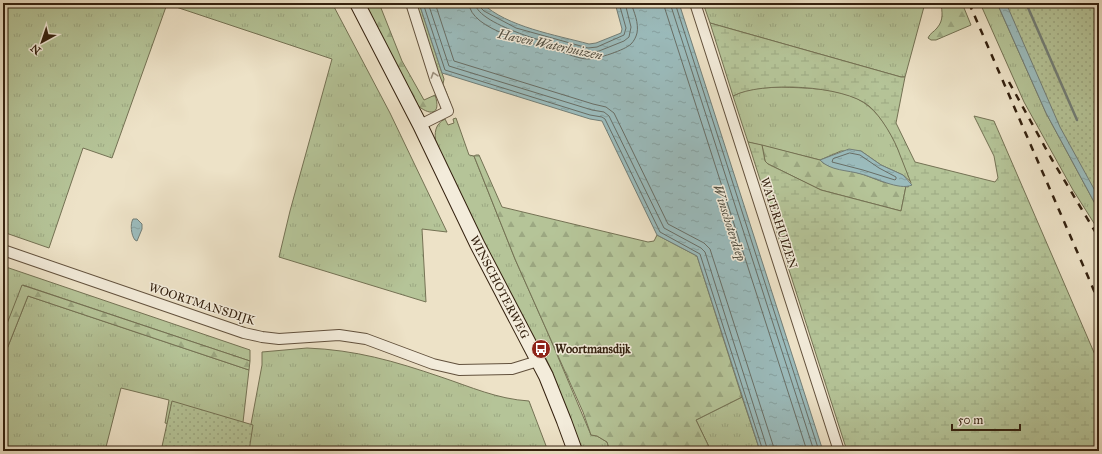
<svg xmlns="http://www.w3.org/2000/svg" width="1102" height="454" font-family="'IM FELL Great Primer',serif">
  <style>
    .grass { fill: url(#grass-tufts); stroke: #747254 }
    .forest { fill: url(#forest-firs); stroke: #747254 }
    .wetland { fill: url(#wetland-marsh); stroke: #747254 }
    .park { fill: url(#park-dots); stroke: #747254 }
    .water { fill: url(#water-ripples); stroke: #727e77 }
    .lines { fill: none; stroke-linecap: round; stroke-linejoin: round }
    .shore { stroke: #686e66; stroke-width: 1 }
    .stream { stroke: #727e77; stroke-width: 2.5 }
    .street-casing { stroke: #62513d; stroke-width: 12 }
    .secondary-casing { stroke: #34210f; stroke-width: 16 }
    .street { stroke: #f3ecdb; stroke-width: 10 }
    .secondary { stroke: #f3ecdb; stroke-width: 14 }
    .rail { stroke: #34210f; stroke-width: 2.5; stroke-dasharray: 7 7; stroke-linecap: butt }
    .oneway { stroke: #9d917f }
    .labels { text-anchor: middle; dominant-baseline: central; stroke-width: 3; stroke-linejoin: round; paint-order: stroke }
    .street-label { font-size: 12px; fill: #34210f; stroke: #f3ecdb }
    .poi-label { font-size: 12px; font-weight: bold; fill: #34210f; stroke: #f3ecdb; text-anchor: start }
    .water-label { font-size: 13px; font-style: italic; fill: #535043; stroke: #f3ecdb }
  </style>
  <defs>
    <pattern id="grass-tufts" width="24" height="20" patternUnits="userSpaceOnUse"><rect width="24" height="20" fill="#b5c498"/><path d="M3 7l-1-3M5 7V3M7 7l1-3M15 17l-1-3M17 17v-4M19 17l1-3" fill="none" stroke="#9ca882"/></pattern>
    <pattern id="forest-firs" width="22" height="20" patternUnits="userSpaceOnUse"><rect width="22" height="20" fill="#b5c498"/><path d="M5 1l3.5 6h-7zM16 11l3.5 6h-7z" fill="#9ca882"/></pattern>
    <pattern id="wetland-marsh" width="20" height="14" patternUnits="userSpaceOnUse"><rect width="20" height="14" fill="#b5c498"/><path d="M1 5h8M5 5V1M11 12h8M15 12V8" fill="none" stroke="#9ca882"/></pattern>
    <pattern id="park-dots" width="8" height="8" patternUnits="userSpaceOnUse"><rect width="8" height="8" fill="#b5c498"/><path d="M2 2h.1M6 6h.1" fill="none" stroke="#9ca882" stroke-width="1.8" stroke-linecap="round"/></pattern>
    <pattern id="water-ripples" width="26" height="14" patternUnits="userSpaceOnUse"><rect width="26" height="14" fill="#9bbcbd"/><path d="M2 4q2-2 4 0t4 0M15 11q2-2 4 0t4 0" fill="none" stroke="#86a1a1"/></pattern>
  </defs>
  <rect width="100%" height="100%" fill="#ede2c7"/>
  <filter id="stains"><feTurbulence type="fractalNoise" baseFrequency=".005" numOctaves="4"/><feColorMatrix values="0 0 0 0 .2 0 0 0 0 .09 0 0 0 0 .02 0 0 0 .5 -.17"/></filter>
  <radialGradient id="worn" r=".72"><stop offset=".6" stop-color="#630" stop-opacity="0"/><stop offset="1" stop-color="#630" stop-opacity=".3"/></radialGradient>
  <path class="grass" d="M3 3H332L390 113 447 232 422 229 426 302 279 257 290 211 332 59 167 4 112 158 83 148 49 248 3 232Z
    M414 3H419L444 79 443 84 450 102 447 103Z
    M703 3H925L905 77H901L710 23Z
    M980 3H997L1046 113 1099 211V231L1073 190 1024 102Z
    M781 87C804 88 830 88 851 96 886 109 899 151 911 182L903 175 881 165 861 151H841L820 160 748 142 733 96C748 87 765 88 781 87Z
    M456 118 469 155 474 156 515 259 547 331 591 435 597 436 607 442 610 451H582L551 374 553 373 538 342 536 343 498 276 471 215 436 143C434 133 435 124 445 119L448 125 454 123 453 119Z
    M3 266 250 350V361L23 285 3 334Z
    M28 296 249 370 242 431 225 437 165 423 169 400 121 388 105 451H3V359Z
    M307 348C356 350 394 361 441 377 471 387 497 399 529 401L548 451H246L262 365V352Z
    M742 397 760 451H711L696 420Z"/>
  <path class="forest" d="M365 3H379L402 61 424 100 435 95C442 116 429 116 416 104Z
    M941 3H962L971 25 936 40H931L928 38C930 33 934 32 937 28 944 20 942 12 941 3Z
    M762 145 820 160 823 163 862 174 883 182 906 186 901 211 821 190 768 164 765 161Z
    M476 155H479L502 207 648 242 654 241 657 235 697 256 742 397 696 420 711 451H610L607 442 597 436 591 435 583 412 515 259 474 156Z
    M22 285 250 361 249 370 28 296 3 359V334Z"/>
  <path class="wetland" d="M710 23 901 77H905L896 123 915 162 995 182 998 178 994 156 974 116 994 121 1099 364V451H847L748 142 762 145 765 161 768 164 821 190 901 211 906 186 908 187 911 183C907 174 904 164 900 155 895 140 881 116 869 106 844 85 761 81 733 96Z"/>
  <path class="park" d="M1002 3H1099V205L1063 141Z
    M172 401 253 425 249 451H161Z"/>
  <path class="water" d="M419 3H482C507 27 556 35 589 44L596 43 621 33 622 29 615 3H679L823 451H760L697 256 657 235 602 121 590 119 442 73Z
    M997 3H1006L1060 127 1099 198V211L1046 113Z
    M849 149 861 151 881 165 903 175 912 185C899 191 874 177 861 174 848 170 830 171 820 160Z
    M133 219H137L142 224V229L137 241 135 240C131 235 130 224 133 219Z"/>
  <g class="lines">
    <path class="shore" d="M423 3 445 70 590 115 602 117 605 119 660 232 700 254 763 451
      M428 3 449 66 592 110 604 112 609 116 664 228 701 248 705 252 768 451
      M435 3 454 61 593 104 606 107 614 113 668 224 704 243 710 249 773 445 774 451
      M469 3C469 30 538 45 559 51 568 54 579 59 588 59 598 59 625 50 631 44 634 41 636 37 637 33 639 23 634 12 631 3
      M475 3C476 26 568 49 588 53L599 51 624 41 629 37 631 27 625 3
      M480 3V7L484 11 516 28 588 48 597 47 624 35 626 28 619 3
      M664 3 665 9 807 451
      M670 3 814 451
      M675 3 819 451
      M850 153 860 155 879 168 896 177V179L895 180 863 170 832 162 833 159Z"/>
    <path class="stream" d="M1026 3 1077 120
      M1097 136H1099"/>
    <g class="street-casing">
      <path id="street" d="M411 3 435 79 448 111 420 125
        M695 3 839 451
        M3 250 244 333 262 337 279 339 339 335 366 339 433 364 459 370 512 369 538 361"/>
    </g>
    <g class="secondary-casing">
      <g id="secondary">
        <path id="s1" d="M357 3 420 125 477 244 546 376 564 421 575 451"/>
      </g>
    </g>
    <use href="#street" class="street"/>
    <use href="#secondary" class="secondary"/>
    <path class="rail" d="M969 3 1099 302
      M1009 82 1051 158 1099 238"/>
  </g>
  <defs><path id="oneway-chevron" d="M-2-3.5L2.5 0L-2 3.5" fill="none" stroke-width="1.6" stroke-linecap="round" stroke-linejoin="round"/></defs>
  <use class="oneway" href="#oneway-chevron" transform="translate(434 75) rotate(-108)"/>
  <defs>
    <g id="bus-disc" transform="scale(1)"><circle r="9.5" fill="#8f2418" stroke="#f3ecdb"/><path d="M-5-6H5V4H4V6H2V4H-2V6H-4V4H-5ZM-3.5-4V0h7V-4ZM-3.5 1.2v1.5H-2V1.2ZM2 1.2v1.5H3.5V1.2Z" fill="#fff"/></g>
  </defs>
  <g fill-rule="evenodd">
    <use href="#bus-disc" x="541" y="349"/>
  </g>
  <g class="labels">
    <g class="street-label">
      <text transform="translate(779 223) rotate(72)">WATERHUIZEN</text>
      <text stroke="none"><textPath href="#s1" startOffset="318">WINSCHOTERWEG</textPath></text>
      <text transform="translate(202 304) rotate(18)">WOORTMANSDIJK</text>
    </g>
    <g class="poi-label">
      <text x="555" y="349">Woortmansdijk</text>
    </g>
    <g class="water-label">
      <text transform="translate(550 45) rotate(12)">Haven Waterhuizen</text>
      <text transform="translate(729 223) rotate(72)">Winschoterdiep</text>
    </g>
  </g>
  <rect width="1102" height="454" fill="none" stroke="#ede2c7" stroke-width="16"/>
  <rect x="4" y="4" width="1094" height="446" fill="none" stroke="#34210f" stroke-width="2"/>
  <rect x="8" y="8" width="1086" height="438" fill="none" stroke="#34210f"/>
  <g transform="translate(42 42) rotate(220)" stroke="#f3ecdb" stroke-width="3" paint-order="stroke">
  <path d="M0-3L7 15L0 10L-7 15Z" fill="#34210f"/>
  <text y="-6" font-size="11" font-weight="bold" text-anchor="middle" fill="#34210f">N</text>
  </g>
  <path d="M952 424v6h68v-6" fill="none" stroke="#34210f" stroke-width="2"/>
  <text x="958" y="424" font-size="12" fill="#34210f" stroke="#f3ecdb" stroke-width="3" paint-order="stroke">50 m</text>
  <rect width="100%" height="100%" filter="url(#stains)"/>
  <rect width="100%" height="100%" fill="url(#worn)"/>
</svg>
